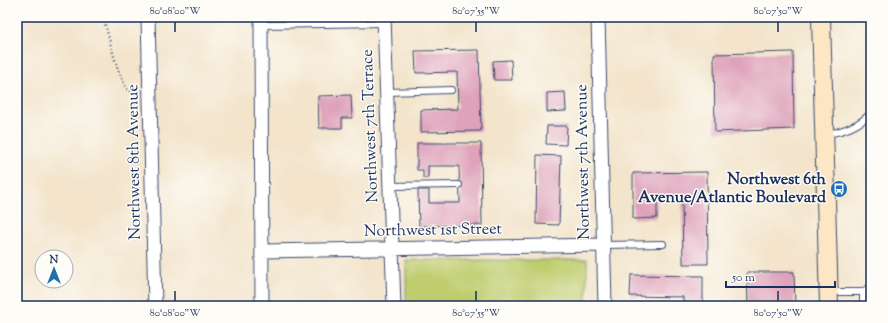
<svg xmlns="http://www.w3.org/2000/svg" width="888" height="323" font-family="'Sorts Mill Goudy',serif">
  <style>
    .green { fill: #bfcd6e; stroke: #6d7e66 }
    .building { fill: #dea2ba }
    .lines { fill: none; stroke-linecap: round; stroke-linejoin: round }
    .lane-casing { stroke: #3b4a6e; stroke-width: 8 }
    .street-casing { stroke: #3b4a6e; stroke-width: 15 }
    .secondary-casing { stroke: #3b4a6e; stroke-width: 20 }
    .path { stroke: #3b4a6e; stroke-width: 2.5; stroke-dasharray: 1 3; stroke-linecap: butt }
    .lane { stroke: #fff; stroke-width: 6 }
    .street { stroke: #fff; stroke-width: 13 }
    .secondary { stroke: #fce6c4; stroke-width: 18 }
    .ticks { fill: none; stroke: #1b2f5e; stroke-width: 1.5 }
    .labels { text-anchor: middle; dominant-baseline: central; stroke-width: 3; stroke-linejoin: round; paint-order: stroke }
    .street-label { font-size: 16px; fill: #1b2f5e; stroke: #fdfcf7 }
    .poi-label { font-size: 16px; font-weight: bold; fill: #1b2f5e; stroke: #fdfcf7; text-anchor: end }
    .neatline { fill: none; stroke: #1b2f5e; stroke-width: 1.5 }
    .ticks-label { font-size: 10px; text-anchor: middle; fill: #1b2f5e }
  </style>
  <rect width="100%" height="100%" fill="#fdfcf7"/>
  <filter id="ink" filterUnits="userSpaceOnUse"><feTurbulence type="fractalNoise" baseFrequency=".025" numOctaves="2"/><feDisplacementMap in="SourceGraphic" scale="8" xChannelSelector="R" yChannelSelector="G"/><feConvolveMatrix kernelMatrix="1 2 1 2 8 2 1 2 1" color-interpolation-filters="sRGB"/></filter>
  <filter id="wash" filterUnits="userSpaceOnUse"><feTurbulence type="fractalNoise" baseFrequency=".012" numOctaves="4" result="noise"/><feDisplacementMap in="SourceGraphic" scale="16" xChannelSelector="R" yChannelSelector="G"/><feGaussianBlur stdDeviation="0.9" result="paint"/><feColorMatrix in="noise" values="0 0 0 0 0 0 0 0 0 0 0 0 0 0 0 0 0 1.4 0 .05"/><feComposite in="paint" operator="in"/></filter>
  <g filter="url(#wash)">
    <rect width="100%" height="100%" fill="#f3e4cb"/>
    <path class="green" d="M406 260H587V306H406Z"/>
    <g id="blocks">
      <path class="building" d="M479 50 481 131 421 132V110L458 109 457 72 416 73 415 51Z
        M793 52 794 129 715 132 714 54Z
        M511 60 512 80H494L493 61Z
        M565 92 566 111 547 112V93Z
        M351 95 352 118H342V128H319L318 96Z
        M547 126H567L566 145 546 144Z
        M417 143H481L482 225 419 226 418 190H429V203H460L459 166H428V178H423V170H417Z
        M537 155 561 156 559 225 536 224Z
        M707 172 708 264H683L682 198H657V218L633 219V173Z
        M747 272H794L795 306H748Z
        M631 275 703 276V306H683V297L630 296Z"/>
    </g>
  </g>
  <g filter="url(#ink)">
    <use href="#blocks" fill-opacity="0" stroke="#3b4a6e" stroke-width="1"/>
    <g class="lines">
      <g class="lane-casing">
        <path id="lane" d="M261 25 384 23
          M387 92 451 90
          M827 134C844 131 859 126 871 113
          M390 186 459 185
          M603 245 663 244
          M830 292H863V306
          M863 292 871 286"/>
      </g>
      <g class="street-casing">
        <path id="street" d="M148 17 155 306
          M261 17 262 306
          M384 17 394 306
          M598 17 605 306
          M263 251 603 245"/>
      </g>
      <g class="secondary-casing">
        <path id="secondary" d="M821 17 829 306"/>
      </g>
      <path class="path" d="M103 17 117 67 126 88 137 98"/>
      <use href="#lane" class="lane"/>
      <use href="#street" class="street"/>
      <use href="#secondary" class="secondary"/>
    </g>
  </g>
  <path class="ticks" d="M175 22V32M476 22V32M778 22V32M175 291V301M476 291V301M778 291V301"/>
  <defs>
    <g id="bus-disc" transform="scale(0.9)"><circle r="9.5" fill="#1f6fb2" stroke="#fdfcf7"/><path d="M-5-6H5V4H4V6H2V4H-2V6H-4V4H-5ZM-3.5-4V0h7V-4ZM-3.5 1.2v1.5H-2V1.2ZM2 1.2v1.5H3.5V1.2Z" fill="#fff"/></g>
  </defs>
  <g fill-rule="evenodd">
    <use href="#bus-disc" x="839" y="189"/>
  </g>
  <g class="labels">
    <g class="street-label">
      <text transform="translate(371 126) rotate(-92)">Northwest 7th Terrace</text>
      <text transform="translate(135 162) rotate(-91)">Northwest 8th Avenue</text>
      <text transform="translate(584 162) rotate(-91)">Northwest 7th Avenue</text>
      <text transform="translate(433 231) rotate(-1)">Northwest 1st Street</text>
    </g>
    <g class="poi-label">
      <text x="826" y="180">Northwest 6th<tspan x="826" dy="18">Avenue/Atlantic Boulevard</tspan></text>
    </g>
  </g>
  <rect width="888" height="323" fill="none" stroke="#fdfcf7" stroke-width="44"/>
  <g transform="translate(54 269)"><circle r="19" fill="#fdfcf7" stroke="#a3aaba"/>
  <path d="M0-3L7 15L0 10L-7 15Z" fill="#1f6fb2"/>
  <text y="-6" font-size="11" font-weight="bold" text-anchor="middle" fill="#1b2f5e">N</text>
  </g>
  <path d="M726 281v6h109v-6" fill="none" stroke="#1b2f5e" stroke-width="2"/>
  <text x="732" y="281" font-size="12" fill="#1b2f5e" stroke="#fdfcf7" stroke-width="3" paint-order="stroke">50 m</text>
  <rect x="22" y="22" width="844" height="279" class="neatline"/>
  <g class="ticks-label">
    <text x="175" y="14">80°08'00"W</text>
    <text x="476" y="14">80°07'55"W</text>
    <text x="778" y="14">80°07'50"W</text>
    <text x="175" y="316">80°08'00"W</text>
    <text x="476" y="316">80°07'55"W</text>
    <text x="778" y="316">80°07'50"W</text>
  </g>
</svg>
